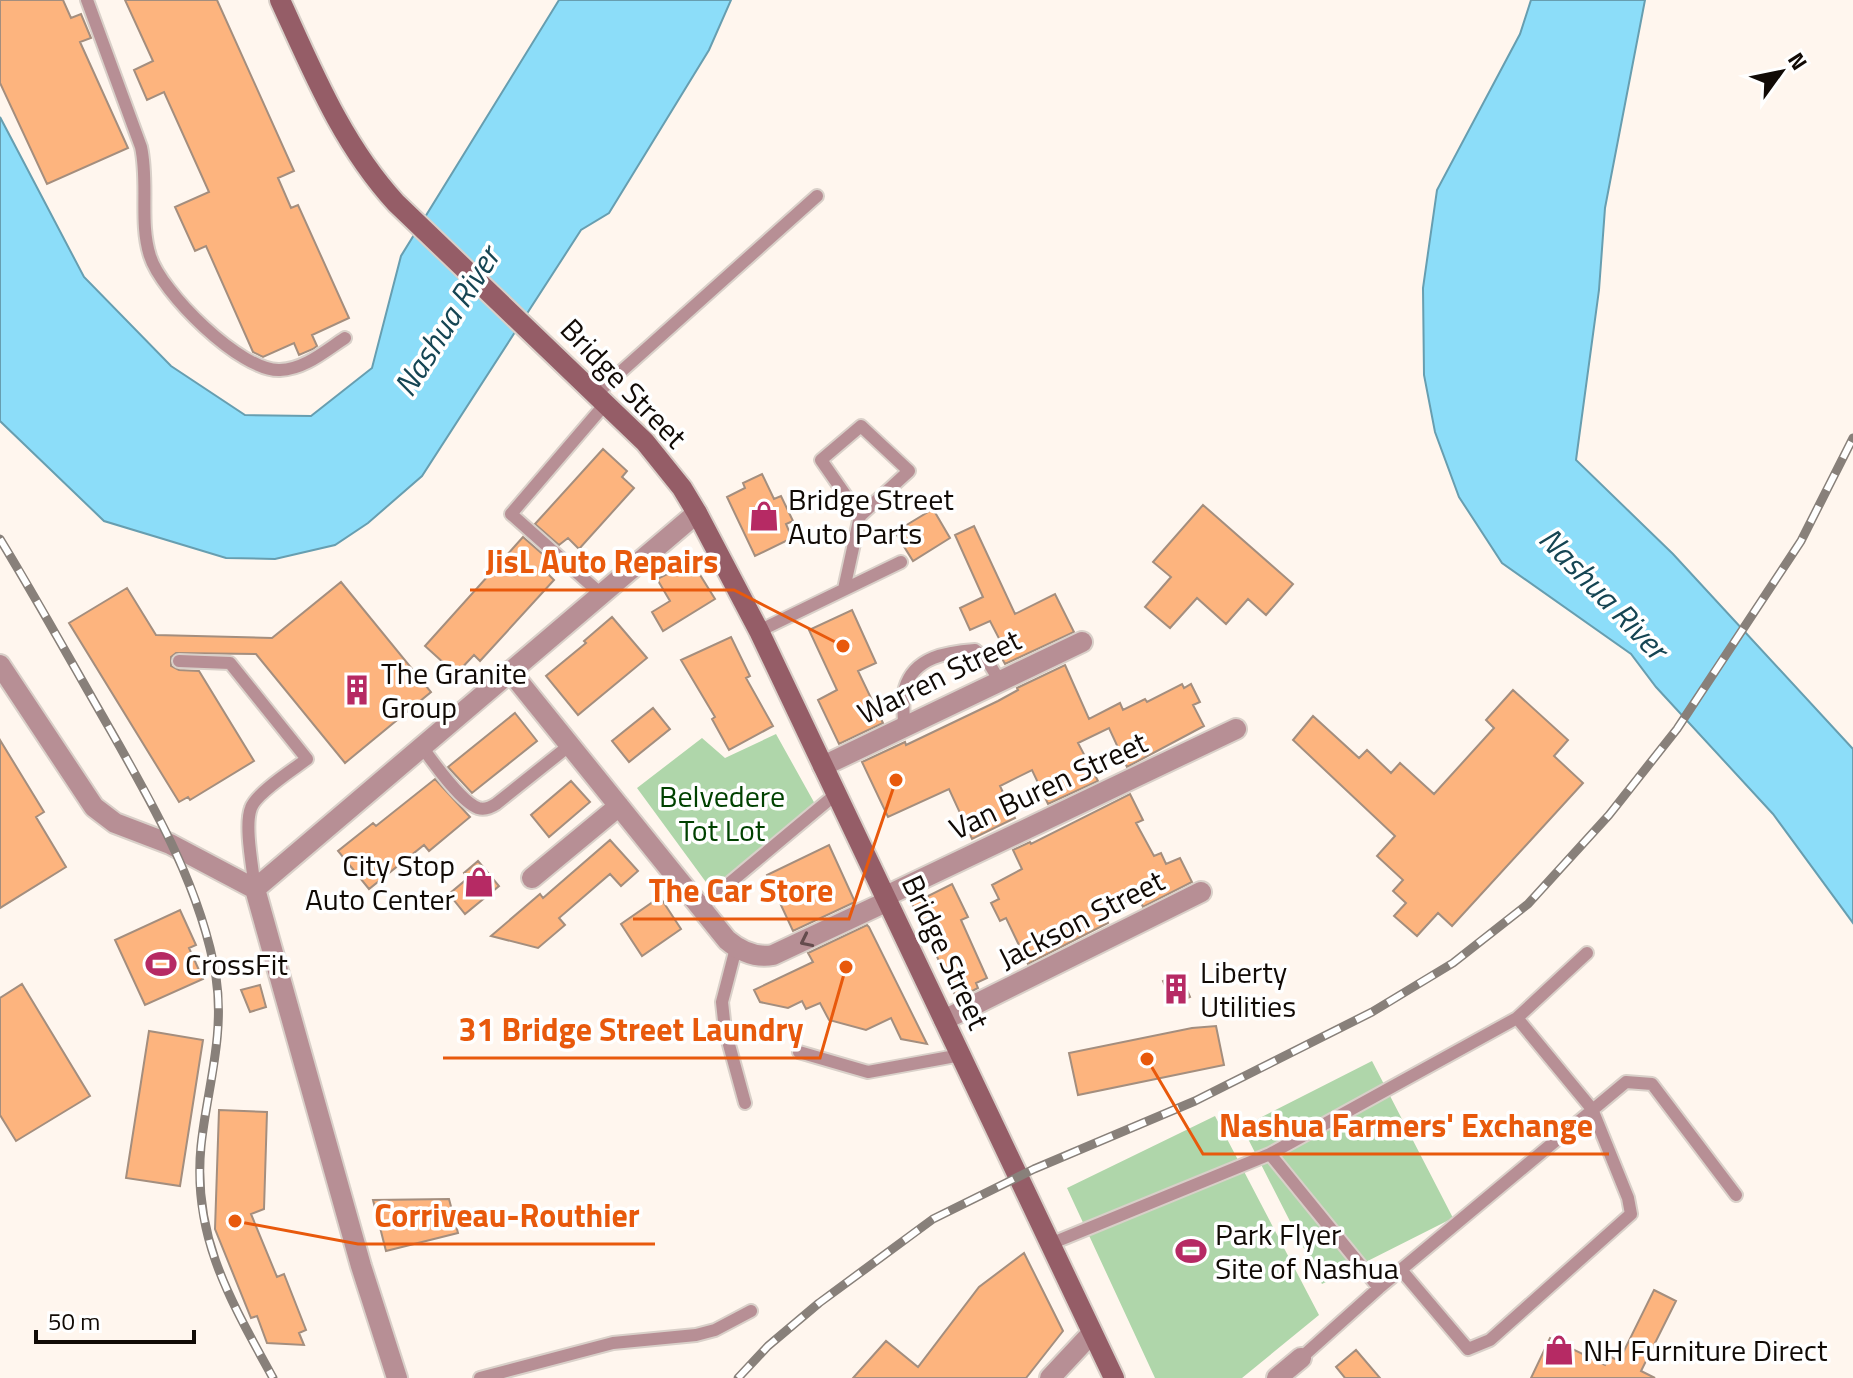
<svg xmlns="http://www.w3.org/2000/svg" width="1853" height="1378" font-family="'Titillium Web',sans-serif">
  <style>
    .green { fill: #afd6aa }
    .water { fill: #8cddf9; stroke: #679eb0; stroke-width: 2 }
    .building { fill: #fdb47e; stroke: #a48e7e; stroke-width: 2 }
    .lines { fill: none; stroke-linecap: round; stroke-linejoin: round }
    .lane-casing { stroke: #d9d0c9; stroke-width: 16 }
    .street-casing { stroke: #d9d0c9; stroke-width: 24 }
    .secondary-casing { stroke: #d9d0c9; stroke-width: 24 }
    .lane { stroke: #b78f95; stroke-width: 12 }
    .street { stroke: #b78f95; stroke-width: 20 }
    .secondary { stroke: #955d67; stroke-width: 20 }
    .rail-casing { stroke: #88807a; stroke-width: 9 }
    .rail { stroke: #fff; stroke-width: 6; stroke-dasharray: 18; stroke-linecap: butt }
    .oneway { stroke: #644c4d }
    .labels { text-anchor: middle; dominant-baseline: central; stroke-width: 7; stroke-linejoin: round; paint-order: stroke }
    .street-label { font-size: 30px; fill: #110a05; stroke: #fff }
    .poi-label { font-size: 30px; fill: #110a05; stroke: #fff; text-anchor: start }
    .park-label { font-size: 30px; fill: #004100; stroke: #fff }
    .water-label { font-size: 32px; font-style: italic; fill: #154553; stroke: #fff }
    .leader { fill: none; stroke: #e8590c; stroke-width: 3 }
    .callout-dot { fill: #e8590c; stroke: #fff; stroke-width: 3 }
    .callout-label { font-size: 32px; text-anchor: middle; font-weight: bold; fill: #e8590c; stroke: #fff; stroke-width: 7; stroke-linejoin: round; paint-order: stroke }
  </style>
  <rect width="100%" height="100%" fill="#fff6ee"/>
  <path class="green" d="M776 734 815 804 711 889 637 788 702 738 725 758Z
    M1372 1061 1453 1218 1322 1284 1242 1127Z
    M1215 1116 1319 1315 1242 1378H1155L1067 1188Z"/>
  <path class="water" d="M559 0H731L709 50 609 213 581 230 422 476 368 523 335 545 275 559 226 558 104 521 0 421V117L84 277 171 366 245 415 311 416 372 368 401 256Z
    M1531 0H1645L1605 208 1599 290 1576 460 1673 554 1853 749V923L1773 814 1656 687 1631 654 1502 563 1459 497 1435 432 1424 375 1423 288 1437 190 1520 34Z"/>
  <path class="building" d="M0 0H63L71 18 81 14 91 38 80 42 128 148 47 184 0 83Z
    M125 0H217L294 171 278 178 291 208 298 205 349 318 312 335 317 346 313 349 299 355 294 343 263 357 253 352 206 246 195 251 175 207 209 192 164 92 147 100 134 70 153 61Z
    M603 449 627 471 622 477 634 488 579 549 568 538 559 545 535 524Z
    M762 474 774 499 781 496 793 521 786 524 792 538 755 556 727 497 745 488 743 483Z
    M1203 505 1293 584 1266 615 1248 599 1226 624 1197 598 1170 628 1145 607 1171 577 1153 562Z
    M933 509 950 538 913 561 895 532Z
    M974 526 1015 614 1055 594 1074 632 1005 664 999 653 1005 650 990 621 970 630 960 608 983 597 955 535Z
    M523 537 547 558 540 566 554 580 480 661 474 655 456 674 425 646Z
    M692 562 715 599 663 631 652 612 670 601 657 579Z
    M341 582 431 692 345 763 256 654 176 653 171 657V666L179 670 199 671 254 761 190 800 188 797 179 802 69 623 127 588 156 635 272 638Z
    M852 610 876 663 858 671 883 723 839 744 818 700 837 690 809 630Z
    M612 617 647 658 578 715 546 676 586 643 584 641Z
    M731 637 750 676 746 678 773 726 729 750 712 719 715 717 681 660Z
    M1065 665 1089 719 1120 703 1123 710 1145 699 1147 702 1182 684 1184 688 1191 684 1200 702 1193 705 1204 726 1127 767 1109 728 1078 743 1098 781 1048 804 1032 770 1000 786 1015 818 972 839 949 789 888 817 862 762 905 742 906 745 998 701 1018 690 1017 688Z
    M1513 690 1568 740 1554 756 1583 783 1452 926 1438 913 1417 936 1394 916 1406 903 1393 891 1403 880 1377 856 1395 836 1293 740 1313 716 1359 758 1367 750 1391 773 1400 763 1434 794 1494 728 1486 720Z
    M653 708 670 729 629 762 612 741Z
    M515 713 537 741 472 793 448 767Z
    M0 740 44 812 36 817 66 867 0 908Z
    M435 779 470 817 429 851 424 845 369 889 338 851 373 823 376 826Z
    M571 781 590 802 549 837 531 815Z
    M1130 794 1143 820 1136 823 1154 856 1161 853 1166 864 1180 858 1192 882 1143 907 1138 896 1104 912 1108 923 1028 964 1006 918 1000 921 991 903 999 899 992 885 1022 869 1013 850 1030 842 1031 844Z
    M610 840 638 871 621 886 610 874 559 918 565 925 538 948 491 936 540 894 543 898Z
    M829 845 855 902 793 931 767 875Z
    M478 861 499 886 465 914 449 894 468 878 464 873Z
    M952 884 968 917 961 920 987 978 976 983 978 988 957 999 912 904Z
    M660 897 681 929 642 956 621 924Z
    M180 910 196 945 189 948 203 979 145 1005 115 940Z
    M867 925 869 927 927 1044 901 1039 891 1018 866 1030 829 1020 820 1003 806 1009 802 1001 788 1008 760 1002 754 990 813 962 808 953Z
    M1180 974 1190 997 1173 1004 1163 981Z
    M22 984 90 1096 16 1141 0 1115V998Z
    M260 985 266 1007 250 1012 241 990Z
    M1216 1026 1224 1065 1078 1095 1069 1053 1192 1028Z
    M149 1031 203 1040 180 1186 126 1178Z
    M219 1110 267 1112 264 1209 251 1214 277 1277 284 1274 306 1330 299 1333 304 1345 267 1343 257 1316 251 1318 215 1229Z
    M449 1199 458 1233 386 1251 373 1200Z
    M1024 1253 1063 1331 1026 1378H853L886 1341 918 1367 979 1287Z
    M1654 1290 1676 1301 1641 1371 1655 1378H1531L1550 1338 1605 1365 1609 1356 1619 1361Z
    M1356 1350 1380 1378H1345L1336 1367Z"/>
  <g class="lines">
    <g class="lane-casing">
      <path id="lane" d="M87 0 141 147C149 183 139 222 150 256 161 292 241 372 280 370 305 369 325 351 345 338
        M596 394 817 196
        M861 426 909 471 860 516 821 460Z
        M844 589 860 516
        M601 594 511 514 606 403
        M759 631 901 562
        M179 661 230 663 307 759C294 769 256 793 251 808 244 826 253 869 255 889
        M904 727C904 715 902 699 905 688 914 657 947 652 975 650L987 660 999 680
        M422 747C433 762 461 802 478 808 485 810 490 808 496 804L570 745
        M701 907 836 794
        M736 948 722 1002 725 1030 745 1103
        M1517 1018 1587 953
        M799 1052 868 1072 961 1055
        M1050 1244 1270 1154
        M1379 1288 1270 1154 1517 1018 1592 1109 1628 1198 1631 1214 1490 1340 1468 1349 1402 1271
        M1301 1358 1379 1288 1626 1082 1652 1084 1736 1195
        M480 1378 613 1343 696 1335 715 1330 751 1311"/>
    </g>
    <g class="street-casing">
      <path id="street" d="M0 665 94 807 115 823 170 844 255 889 361 1266 397 1378
        M510 671 727 940C740 951 756 958 773 955L888 901
        M823 766 1082 642
        M532 878 619 806
        M255 889 697 513
        M886 896 1236 729
        M944 1020 1201 892
        M1050 1378 1092 1333
        M1277 1378 1301 1358"/>
    </g>
    <g class="secondary-casing">
      <path id="secondary" d="M280 0C313 72 342 144 396 203L645 442 682 488 697 513 759 631 1114 1378"/>
    </g>
    <use href="#lane" class="lane"/>
    <use href="#street" class="street"/>
    <use href="#secondary" class="secondary"/>
    <g class="rail-casing">
      <path id="rail" d="M0 539C36 598 69 658 103 717 149 798 201 885 216 977 225 1036 207 1089 201 1146 192 1237 231 1301 273 1378
        M738 1378 768 1346 819 1303 933 1219 1034 1169 1195 1101 1372 1012 1453 963 1528 904 1609 815 1677 729 1801 541 1853 438"/>
    </g>
    <use href="#rail" class="rail"/>
  </g>
  <defs><path id="oneway-chevron" d="M-2-3.5L2.5 0L-2 3.5" fill="none" stroke-width="1.6" stroke-linecap="round" stroke-linejoin="round" transform="scale(2)"/></defs>
  <use class="oneway" href="#oneway-chevron" transform="translate(806 941) rotate(154)"/>
  <defs>
    <g id="shop-bare" transform="scale(2.4)"><path d="M-5-2.5h2.3a2.7 3.5 0 0 1 5.4 0H5L5.5 6h-11ZM-1.5-2.5h3a1.5 2.3 0 0 0-3 0Z" fill="#b62a64" stroke="#fff" stroke-width="2.5" paint-order="stroke"/></g>
    <g id="building-bare" transform="scale(2.4)"><path d="M-4-6H4V6H1V3H-1V6H-4ZM-2.5-4.3h1.7v1.8h-1.7ZM.8-4.3h1.7v1.8H.8ZM-2.5-1h1.7V.8h-1.7ZM.8-1h1.7V.8H.8Z" fill="#b62a64" stroke="#fff" stroke-width="2.5" paint-order="stroke"/></g>
    <g id="stadium-bare" transform="scale(2.4)"><path d="M0-5a6.5 5 0 1 0 0 10a6.5 5 0 1 0 0-10ZM-3.5-1.8h7v3.6h-7Z" fill="#b62a64" stroke="#fff" stroke-width="2.5" paint-order="stroke"/></g>
  </defs>
  <g fill-rule="evenodd">
    <use href="#shop-bare" x="764" y="516"/>
    <use href="#building-bare" x="357" y="690"/>
    <use href="#shop-bare" x="479" y="882"/>
    <use href="#stadium-bare" x="161" y="964"/>
    <use href="#building-bare" x="1176" y="989"/>
    <use href="#stadium-bare" x="1191" y="1251"/>
    <use href="#shop-bare" x="1559" y="1350"/>
  </g>
  <g class="labels">
    <g class="street-label">
      <text transform="translate(624 383) rotate(46)">Bridge Street</text>
      <text transform="translate(939 676) rotate(-26)">Warren Street</text>
      <text transform="translate(1048 785) rotate(-25)">Van Buren Street</text>
      <text transform="translate(1081 919) rotate(-27)">Jackson Street</text>
      <text transform="translate(946 952) rotate(65)">Bridge Street</text>
    </g>
    <g class="poi-label">
      <text x="788" y="499">Bridge Street<tspan x="788" dy="34">Auto Parts</tspan></text>
      <text x="381" y="673">The Granite<tspan x="381" dy="34">Group</tspan></text>
      <text x="455" y="865" text-anchor="end">City Stop<tspan x="455" dy="34">Auto Center</tspan></text>
      <text x="185" y="964">CrossFit</text>
      <text x="1200" y="972">Liberty<tspan x="1200" dy="34">Utilities</tspan></text>
      <text x="1215" y="1234">Park Flyer<tspan x="1215" dy="34">Site of Nashua</tspan></text>
      <text x="1583" y="1350">NH Furniture Direct</text>
    </g>
    <g class="park-label">
      <text x="722" y="796">Belvedere<tspan x="722" dy="34">Tot Lot</tspan></text>
    </g>
    <g class="water-label">
      <text transform="translate(446 321) rotate(-58)">Nashua River</text>
      <text transform="translate(1604 593) rotate(46)">Nashua River</text>
    </g>
  </g>
  <path class="leader" d="M843 646L734 590H470M896 780L849 919H633M846 967L820 1058H443M1147 1059L1203 1154H1609M235 1221L358 1244H655"/>
  <g class="callout-dot">
    <circle cx="843" cy="646" r="8"/>
    <circle cx="896" cy="780" r="8"/>
    <circle cx="846" cy="967" r="8"/>
    <circle cx="1147" cy="1059" r="8"/>
    <circle cx="235" cy="1221" r="8"/>
  </g>
  <g class="callout-label">
    <text x="602" y="573">JisL Auto Repairs</text>
    <text x="741" y="902">The Car Store</text>
    <text x="631" y="1041">31 Bridge Street Laundry</text>
    <text x="1406" y="1137">Nashua Farmers' Exchange</text>
    <text x="507" y="1227">Corriveau-Routhier</text>
  </g>
  <g transform="translate(1781 72) rotate(57)" stroke="#ffffff" stroke-width="6" paint-order="stroke">
  <path d="M0-6L14 30L0 20L-14 30Z" fill="#110a05"/>
  <text y="-12" font-size="22" font-weight="bold" text-anchor="middle" fill="#110a05">N</text>
  </g>
  <path d="M36 1330v12h158v-12" fill="none" stroke="#110a05" stroke-width="4"/>
  <text x="48" y="1330" font-size="24" fill="#110a05" stroke="#ffffff" stroke-width="6" paint-order="stroke">50 m</text>
</svg>
